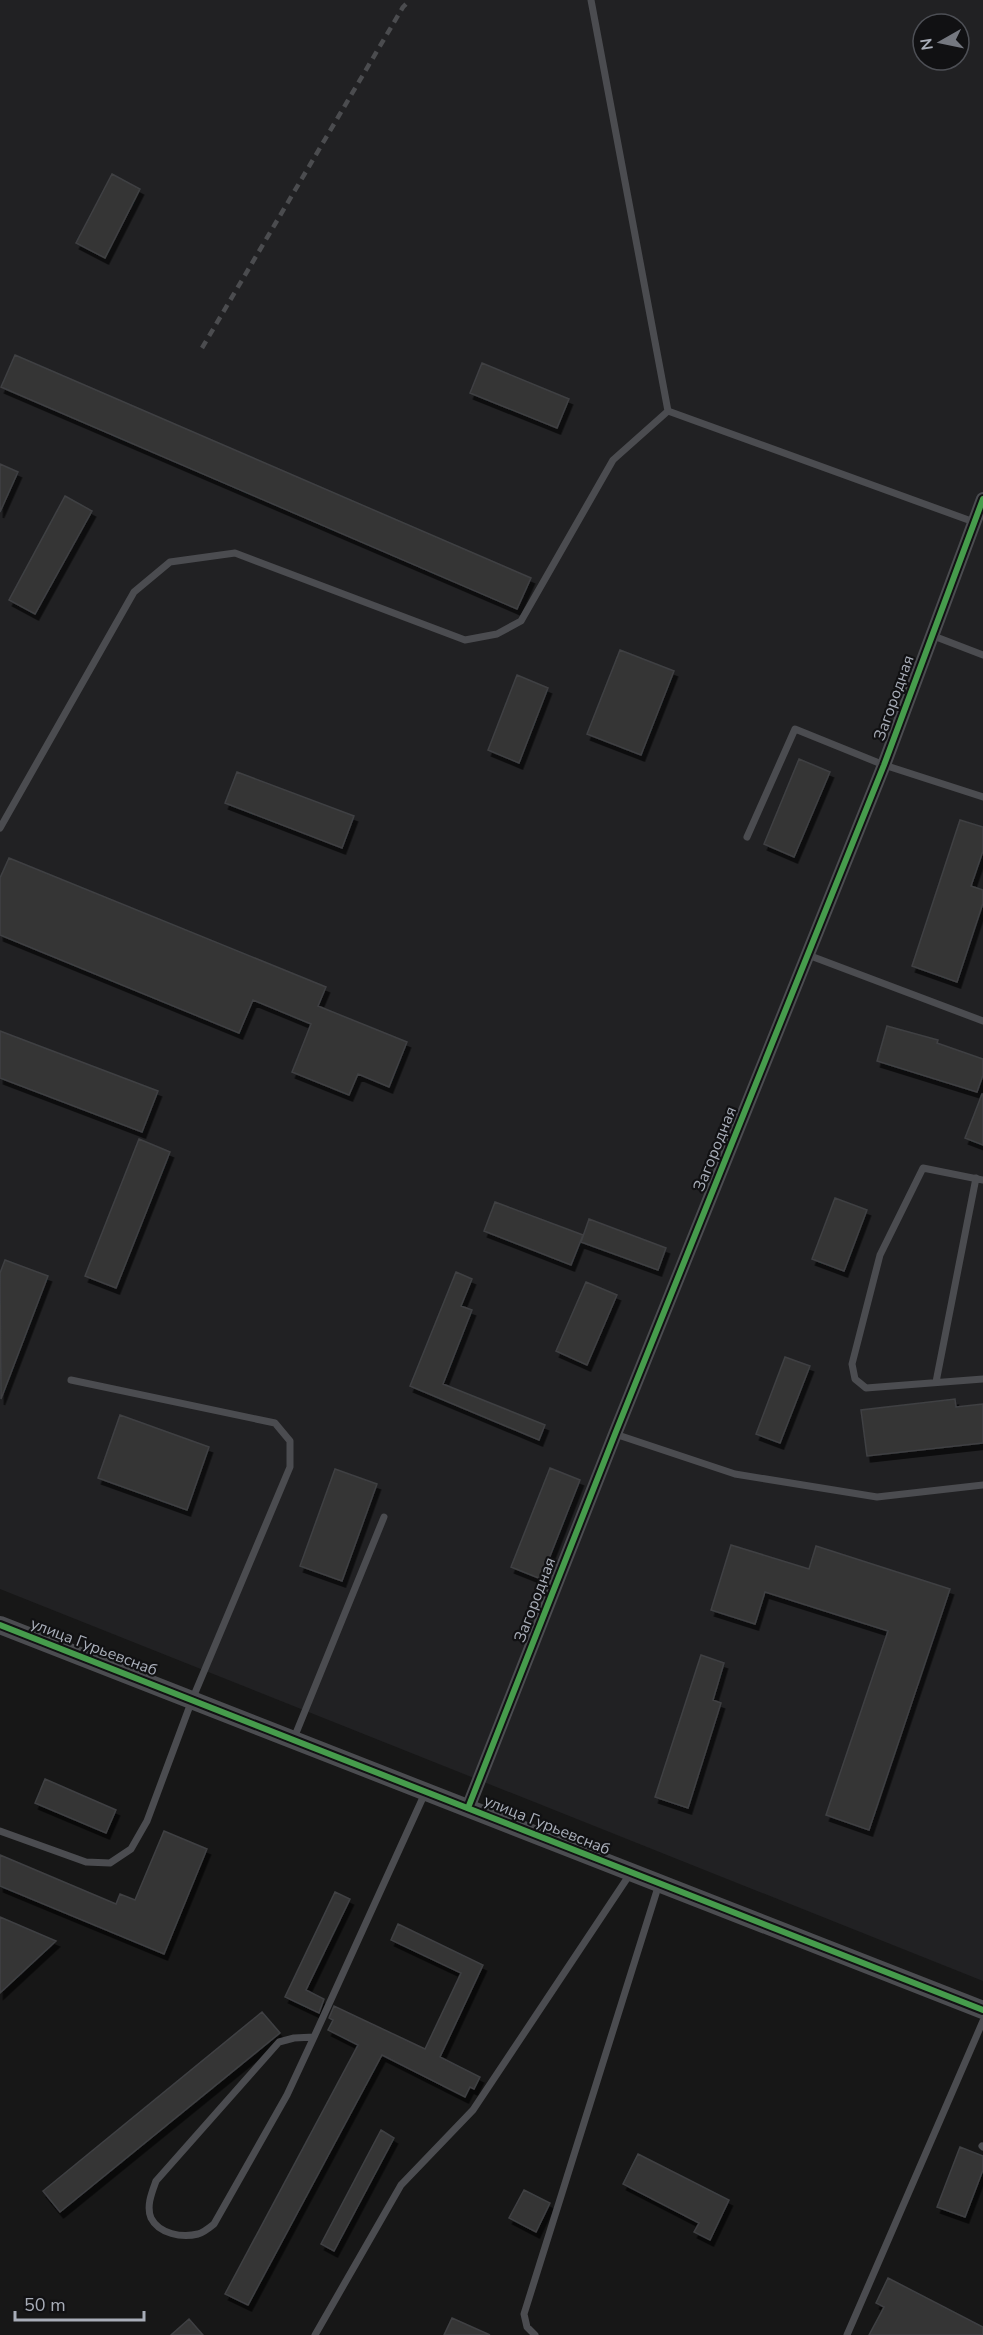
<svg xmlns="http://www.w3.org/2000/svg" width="983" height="2335" font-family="'Nunito Sans',sans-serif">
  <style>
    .built { fill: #212123; fill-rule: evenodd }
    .building { fill: #353536; stroke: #3f4043; stroke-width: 1.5; filter: url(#shadow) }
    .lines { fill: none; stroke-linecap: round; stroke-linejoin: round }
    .service { stroke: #4b4c50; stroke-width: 7 }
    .minor { stroke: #4b4c50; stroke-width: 14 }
    .tertiary { stroke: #4b4c50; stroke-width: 18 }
    .rail { stroke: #4b4c4f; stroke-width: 4.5; stroke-dasharray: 8 6; stroke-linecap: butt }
    .cycleway-casing { stroke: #111113; stroke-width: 10 }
    .cycleway { stroke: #469c4c; stroke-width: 6 }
    .labels { text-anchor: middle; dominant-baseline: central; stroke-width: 4.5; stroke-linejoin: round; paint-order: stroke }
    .street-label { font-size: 16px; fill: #a8adb8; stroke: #111113 }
  </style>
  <defs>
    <filter id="shadow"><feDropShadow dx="3.5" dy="6" stdDeviation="0" flood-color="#0009"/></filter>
  </defs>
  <rect width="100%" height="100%" fill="#171717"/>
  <path class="built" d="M0 0H983V1981L0 1589ZM923 24H959V60H923Z"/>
  <path class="building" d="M112 174 140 189 105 258 76 243Z
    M15 355 531 578 517 609 1 387Z
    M482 363 569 399 557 428 470 393Z
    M0 464 18 472 0 512Z
    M65 496 92 511 35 614 9 600Z
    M620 650 674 671 641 755 587 734Z
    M517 675 548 688 519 763 488 750Z
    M799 759 830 772 794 857 764 844Z
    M237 772 354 816 342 848 225 803Z
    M960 820 983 827V851L971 886 983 890V903L957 982 912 966Z
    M9 858 326 987 318 1006 407 1042 389 1087 358 1074 349 1095 292 1072 311 1024 253 1000 239 1033 0 935V878Z
    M887 1026 938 1040 937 1043 983 1059V1075L977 1092 877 1061Z
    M0 1031 158 1091 142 1132 0 1078Z
    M982 1094H983V1145L965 1138Z
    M139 1139 170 1152 116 1288 85 1276Z
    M835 1198 867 1210 844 1271 812 1259Z
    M495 1202 583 1235 571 1265 484 1231Z
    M589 1219 666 1248 658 1270 581 1242Z
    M5 1260 48 1276 1 1399 0 1273Z
    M456 1272 472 1279 461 1306 472 1310 443 1384 545 1425 539 1440 410 1386Z
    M586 1282 617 1295 587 1365 556 1351Z
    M785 1357 810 1366 780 1443 756 1434Z
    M955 1399 956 1407 983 1404V1443L867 1456 861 1410Z
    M120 1415 209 1447 187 1510 98 1478Z
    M550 1468 580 1480 541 1579 511 1567Z
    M335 1469 377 1484 342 1581 300 1566Z
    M731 1545 809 1569 816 1546 950 1589 869 1830 826 1815 888 1631 765 1592 755 1624 711 1610Z
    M701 1655 724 1663 713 1700 721 1703 688 1808 655 1797Z
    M45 1779 116 1810 106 1833 35 1803Z
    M164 1831 207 1849 164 1954 0 1886V1855L116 1904 120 1894 135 1900Z
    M335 1892 350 1899 306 1990 324 1999 319 2013 285 1997Z
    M0 1917 56 1941 0 1993Z
    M398 1924 483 1965 440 2057 480 2077 474 2089 470 2087 465 2097 382 2055 248 2305 225 2294 358 2045 328 2030 333 2020 329 2018 334 2006 425 2049 461 1973 391 1940Z
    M262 2012 280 2033 60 2212 43 2191Z
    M381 2130 394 2138 334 2251 321 2244Z
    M960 2147 983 2156V2170L965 2217 937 2207Z
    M638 2154 729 2200 710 2240 694 2232 699 2223 623 2184Z
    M524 2190 550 2203 536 2232 509 2218Z
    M888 2278 983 2327V2335H869L884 2307 876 2303Z
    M452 2318 490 2335H444Z
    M189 2319 203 2335H171Z"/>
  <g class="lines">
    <path class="service" d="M591 0 668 411
      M931 635 983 655
      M0 828 134 592 170 562 235 553 465 640 497 634 521 621 613 460 668 411 974 522
      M747 837 795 729 884 765 983 797
      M808 955 983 1021
      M983 1180 923 1168 880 1255 852 1364 855 1379 866 1388 983 1379
      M936 1382 976 1178
      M615 1434 735 1474 877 1497 983 1485
      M294 1738 384 1517
      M0 1831 86 1862 110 1863 131 1849 147 1821 192 1700 290 1467V1441L275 1423 71 1380
      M314 2037 287 2095 214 2224C209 2228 203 2233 198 2234 182 2238 159 2234 151 2218 146 2206 152 2192 156 2181L279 2042 294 2038 314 2037 425 1793
      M982 2146 983 2147
      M315 2335 401 2185 473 2110 630 1874
      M535 2335 527 2327 524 2314 659 1884
      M847 2335 983 2021"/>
    <path class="minor" d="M468 1808 615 1434 884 765 983 499"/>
    <path class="tertiary" d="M0 1625 983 2010"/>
    <path class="rail" d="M202 348 403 7 410 0"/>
    <g class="cycleway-casing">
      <path id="cycleway" d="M0 1625 983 2010
        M468 1808 615 1434 884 765 983 499"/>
    </g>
    <use href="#cycleway" class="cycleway"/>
  </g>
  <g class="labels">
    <g class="street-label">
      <text transform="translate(894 698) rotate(-70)">Загородная</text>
      <text transform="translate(715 1149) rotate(-68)">Загородная</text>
      <text transform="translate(535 1600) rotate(-69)">Загородная</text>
      <text transform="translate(94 1647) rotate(21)">улица Гурьевснаб</text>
      <text transform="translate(547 1825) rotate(22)">улица Гурьевснаб</text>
    </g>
  </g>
  <g transform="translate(941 42) rotate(261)"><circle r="28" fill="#111113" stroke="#4d4f55" stroke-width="1.5"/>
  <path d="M0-4.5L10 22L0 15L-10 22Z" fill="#757880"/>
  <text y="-9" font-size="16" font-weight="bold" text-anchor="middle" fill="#a8adb8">N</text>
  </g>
  <path d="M15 2311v9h129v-9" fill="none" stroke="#a8adb8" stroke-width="3"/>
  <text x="24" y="2311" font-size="18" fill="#a8adb8" stroke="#111113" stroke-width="4.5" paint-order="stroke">50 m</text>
</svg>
